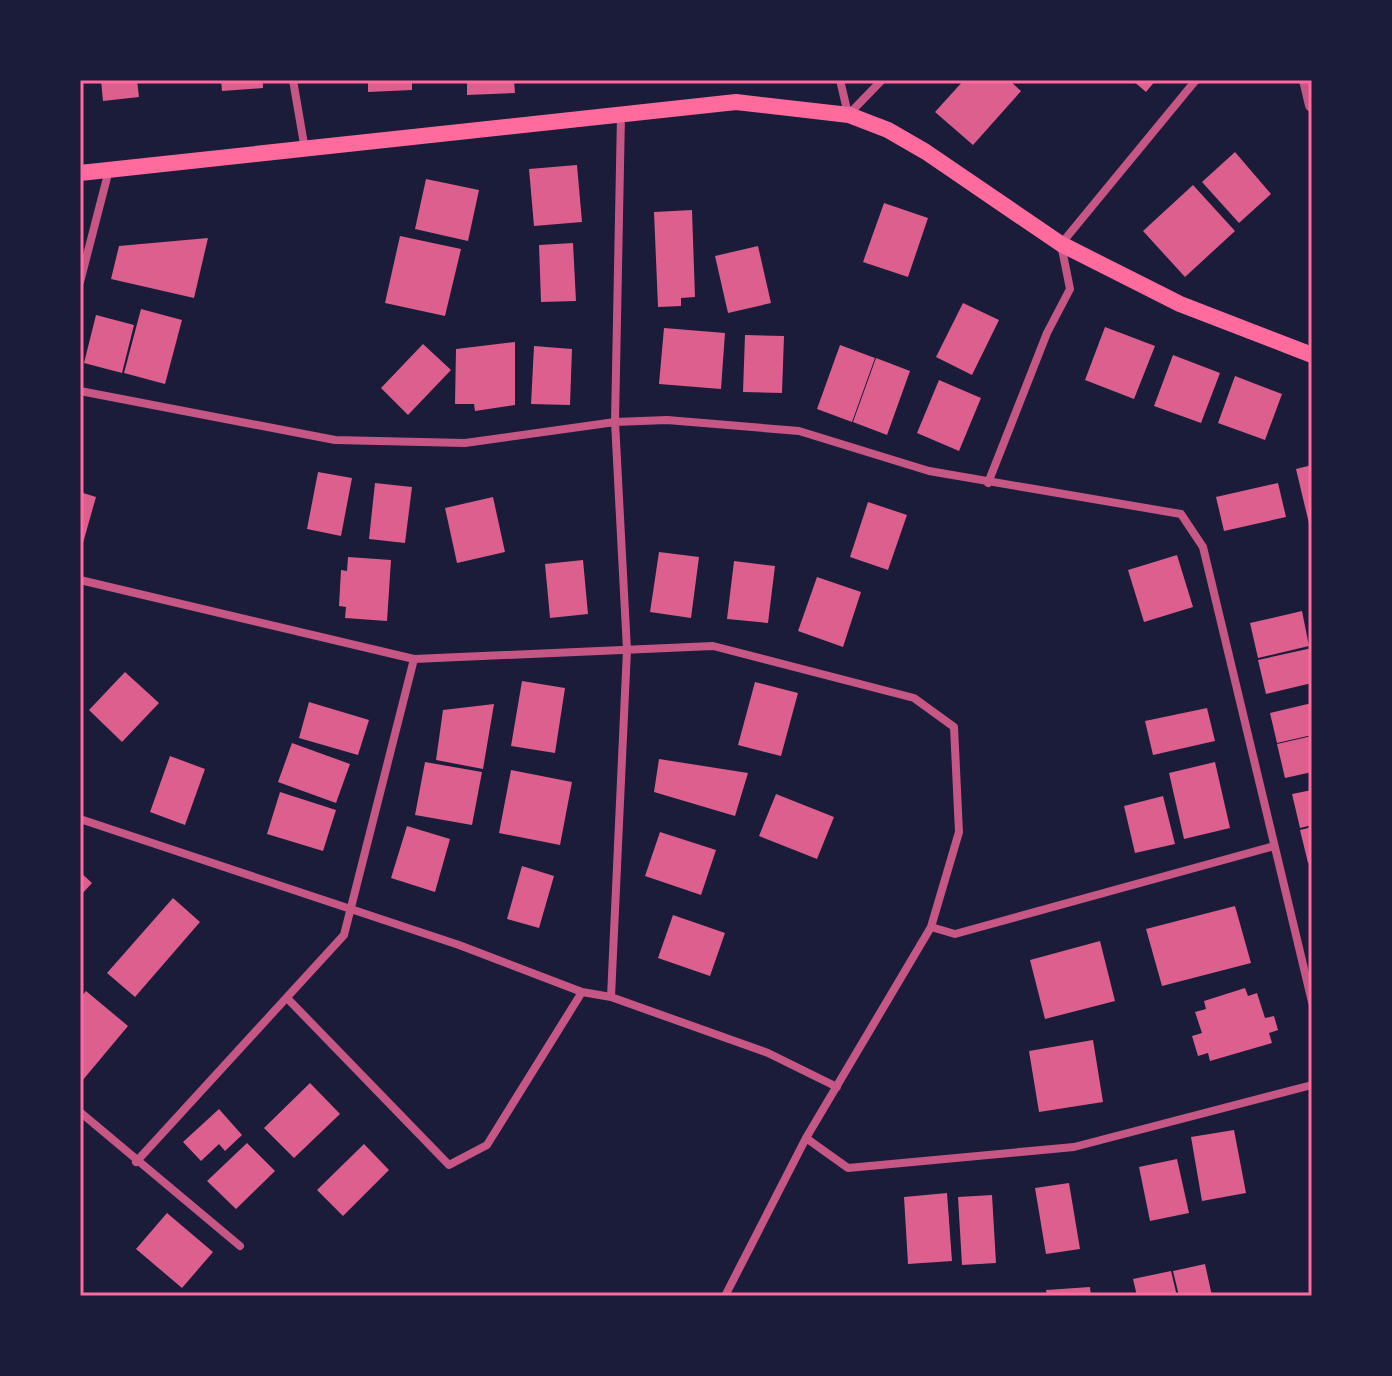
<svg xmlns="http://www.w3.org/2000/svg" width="1392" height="1376" font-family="'Archivo Narrow',sans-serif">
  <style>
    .building { fill: #dd5f8e }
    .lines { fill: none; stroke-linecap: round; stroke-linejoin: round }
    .minor { stroke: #c65784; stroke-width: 8 }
    .tertiary { stroke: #c65784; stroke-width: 14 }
    .secondary { stroke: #ff6b9d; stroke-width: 16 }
    .neatline { fill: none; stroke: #ff6b9d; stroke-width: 3 }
  </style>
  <rect width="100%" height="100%" fill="#1b1b3a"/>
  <path class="building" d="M101 80H137L139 97 103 101Z
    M221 80H263V88L222 91Z
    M368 80H412V90L368 92Z
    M467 80H514L515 93 467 95Z
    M964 80H1009L1021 91 973 145 935 112Z
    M1132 80H1156L1146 92Z
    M1235 152 1271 194 1239 223 1202 182Z
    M577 165 582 222 534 226 529 169Z
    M426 179 479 190 468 241 415 229Z
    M1193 185 1235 231 1185 277 1143 231Z
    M884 203 928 218 908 277 863 262Z
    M692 210 695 297 681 298V306L658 307 654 212Z
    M400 236 461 249 445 316 385 303Z
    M208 238 194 298 111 279 119 246Z
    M573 243 576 301 541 302 539 245Z
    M758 246 771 303 728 313 715 256Z
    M963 303 999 320 972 375 936 357Z
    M141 309 182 320 165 384 124 373Z
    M96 315 134 325 122 373 84 363Z
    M1105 327 1155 346 1134 399 1085 380Z
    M664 328 725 333 721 389 659 384Z
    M745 335 784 336 782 393 743 392Z
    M515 342V405L475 411 474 404H455L456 349Z
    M423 344 451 370 408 415 381 388Z
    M840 345 875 358 852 422 817 409Z
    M534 346 572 349 570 405 531 404Z
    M1173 355 1220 373 1201 423 1154 406Z
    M876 358 910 371 887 435 853 422Z
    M1235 376 1282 394 1265 440 1218 423Z
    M939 380 981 398 959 451 917 433Z
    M1312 465V532H1311L1296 469Z
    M318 472 352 478 341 536 307 529Z
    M375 483 412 487 405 543 369 539Z
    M1278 483 1286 517 1224 531 1216 497Z
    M80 492 96 497 81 550H80Z
    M493 497 505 552 457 563 445 508Z
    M868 502 907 515 888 570 850 557Z
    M659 552 699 557 691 618 650 612Z
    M1177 555 1193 607 1144 622 1128 570Z
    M348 557 391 560 387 621 345 618 346 607 339 606 341 570 347 571Z
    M583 560 588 614 550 618 545 564Z
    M734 561 775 566 768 623 727 619Z
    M817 577 861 592 843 647 798 631Z
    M1302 611 1309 646 1258 658 1250 623Z
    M1312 648V683L1266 694 1258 660Z
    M125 672 159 703 122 742 89 710Z
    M522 681 565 688 555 753 511 746Z
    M755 682 798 693 781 756 738 745Z
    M309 702 369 720 358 755 299 738Z
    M1312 703V735L1277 743 1270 713Z
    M494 704 483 769 436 760 443 710Z
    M1207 708 1215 741 1153 755 1145 721Z
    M1312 736V772L1285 778 1277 744Z
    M292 743 350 764 336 803 278 782Z
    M170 756 205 769 185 825 150 812Z
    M659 759 748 773 735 816 654 792Z
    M425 762 482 772 472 825 415 815Z
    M1215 762 1230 828 1184 839 1169 773Z
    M511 770 572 782 560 845 499 833Z
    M1312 790V825L1300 828 1292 794Z
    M280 792 336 810 323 851 267 834Z
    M776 794 834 817 817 859 759 836Z
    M1163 796 1175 844 1135 853 1124 806Z
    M407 826 450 839 435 892 391 878Z
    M1312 827V862L1308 863 1300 830Z
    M660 832 716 850 701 895 645 876Z
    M522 866 554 876 539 928 507 919Z
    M80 872 92 883 80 896Z
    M173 898 200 922 135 997 107 973Z
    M1235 906 1251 963 1162 986 1146 929Z
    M673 915 725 933 710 976 658 958Z
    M1100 941 1115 1001 1045 1019 1030 960Z
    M1245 988 1248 996 1257 993 1265 1018 1274 1016 1278 1030 1269 1033 1272 1043 1210 1061 1208 1053 1198 1056 1192 1036 1202 1033 1195 1012 1206 1009 1204 1001Z
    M86 991 128 1026 82 1081 80 998Z
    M1093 1040 1103 1102 1039 1112 1029 1051Z
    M310 1083 340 1114 294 1158 264 1128Z
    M219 1109 242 1135 225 1151 219 1144 201 1161 183 1142Z
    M1234 1130 1246 1193 1202 1201 1191 1137Z
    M247 1143 275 1171 236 1209 207 1181Z
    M364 1144 389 1170 343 1216 317 1190Z
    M1177 1159 1189 1213 1150 1221 1139 1167Z
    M1069 1183 1080 1249 1046 1254 1035 1188Z
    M947 1193 952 1261 908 1264 904 1197Z
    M992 1195 996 1263 962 1265 958 1197Z
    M167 1213 213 1252 182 1288 136 1249Z
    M1205 1264 1212 1296H1179L1173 1271Z
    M1171 1271 1177 1296H1137L1133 1279Z
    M1090 1287 1091 1296H1047L1046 1290Z"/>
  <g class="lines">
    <path class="minor" d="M293 80 305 150
      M840 80 848 114
      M849 114 882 80
      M80 282 109 170
      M80 391 335 440 465 443 615 422 667 420 799 431 929 471 1181 514 1203 547 1312 1002
      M988 483 1047 333 1070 289 1061 244 1196 80
      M80 580 414 659 713 646 914 698 954 727 959 832 931 927 806 1138 725 1296
      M80 819 459 945 582 992 611 997 768 1053 837 1087
      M931 927 955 934 1274 846
      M611 997 627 650 615 422 621 115
      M287 998 449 1165 487 1145 582 992
      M80 1112 240 1246
      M806 1138 848 1168 1074 1147 1312 1085
      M136 1162 344 935 414 659"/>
    <path class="tertiary" d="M1306 80 1312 105"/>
    <path class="secondary" d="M80 173 736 102 849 115 888 130 926 152 1061 244 1180 304 1312 355"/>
  </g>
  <rect width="1392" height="1376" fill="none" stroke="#1b1b3a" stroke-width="164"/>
  <rect x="82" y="82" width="1228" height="1212" class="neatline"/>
</svg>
